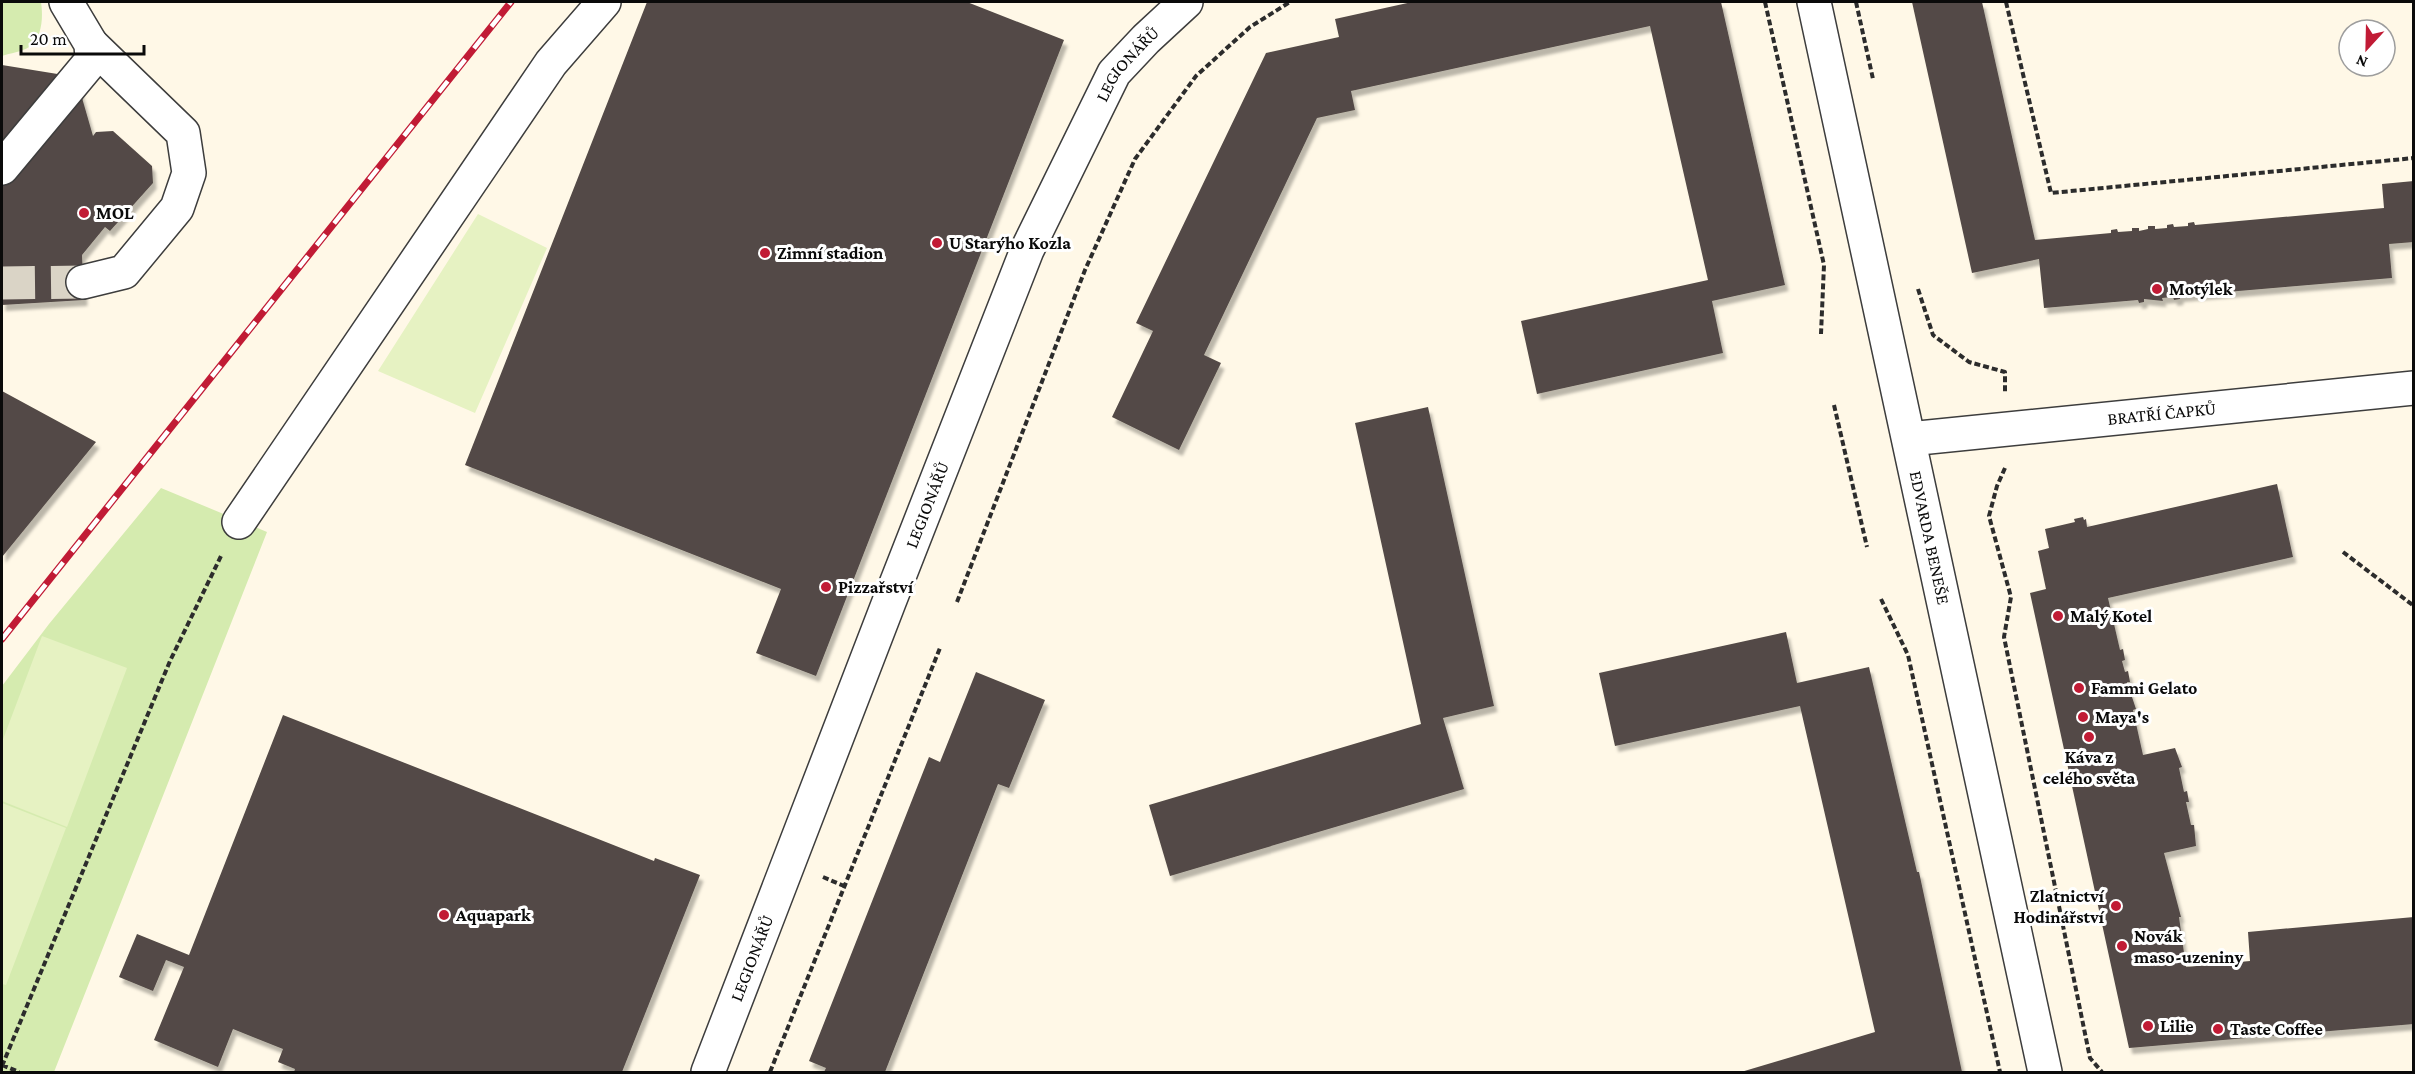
<svg xmlns="http://www.w3.org/2000/svg" width="2415" height="1074" font-family="'Crimson Pro',serif">
  <style>
    .green { fill: #d5ebaf }
    .pitch { fill: #e6f2c2 }
    .building { fill: #534a46; filter: url(#shadow) }
    .lines { fill: none; stroke-linecap: round; stroke-linejoin: round }
    .minor-tunnel { stroke: #dad4c6; stroke-width: 33; stroke-dasharray: 33 16; stroke-linecap: butt }
    .minor-casing { stroke: #3d3d3d; stroke-width: 36 }
    .path { stroke: #2c2c2c; stroke-width: 4; stroke-dasharray: 6 3; stroke-linecap: butt }
    .minor { stroke: #fff; stroke-width: 33 }
    .rail-casing { stroke: #c11b35; stroke-width: 7 }
    .rail { stroke: #fff; stroke-width: 4.5; stroke-dasharray: 14; stroke-linecap: butt }
    .poi-dot { fill: #c11b35; stroke: #fff; stroke-width: 2 }
    .labels { text-anchor: middle; dominant-baseline: central; stroke-width: 6; stroke-linejoin: round; paint-order: stroke }
    .street-label { font-size: 18px; fill: #0a0a0a; stroke: #fff }
    .poi-label { font-size: 18px; font-weight: bold; fill: #0a0a0a; stroke: #fff; text-anchor: start }
  </style>
  <defs>
    <filter id="shadow"><feDropShadow dx="3.5" dy="6" stdDeviation="1.5" flood-color="#0004"/></filter>
  </defs>
  <rect width="100%" height="100%" fill="#fff8e7"/>
  <path class="green" d="M2 2H41C43 16 43 37 29 47 22 52 10 53 2 56Z
    M161 488 267 532 54 1072H2V686L49 624Z"/>
  <path class="pitch" d="M478 214 547 248 475 413 378 371Z
    M42 636 127 668 67 827 2 801V742Z
    M2 803 66 828 6 985 2 984Z"/>
  <path class="building" d="M647 2H967L1064 40 816 676 756 653 781 589 465 465Z
    M1412 2H1721L1785 285 1712 301 1723 353 1537 394 1521 321 1708 280 1650 26 1351 91 1355 110 1317 118 1204 355 1221 363 1179 450 1112 417 1153 331 1136 323 1266 53 1339 37 1335 19Z
    M1912 2H1982L2035 240 2111 233V230L2117 229 2118 232 2132 231V228H2139V231L2148 229V226H2155V229L2167 228V225L2173 224 2174 227 2188 226V223L2194 222 2195 225 2384 208 2382 184 2414 181V242L2389 244 2392 278 2180 296V299L2174 300 2173 297 2162 298 2163 301 2144 299V302L2139 303 2138 300 2044 308 2039 259 1972 273Z
    M2 65 76 77 93 136 96 132 113 131 152 166 153 183 110 231 105 227 82 255 84 300 2 305Z
    M2 391 96 442 2 557Z
    M1428 407 1494 706 1443 718 1464 789 1170 876 1149 805 1421 724 1355 423Z
    M2277 484 2293 557 2108 598 2120 650 2123 649 2125 660 2122 661 2125 672 2128 671 2130 682H2127L2136 709 2133 710 2143 755 2175 748 2182 767 2179 768 2184 792 2187 791 2189 802H2186L2191 825H2194L2196 846 2164 853 2181 917H2179L2186 967 2250 961 2248 932 2414 917V1024L2129 1048 2030 593 2046 589 2038 551 2049 548 2045 529 2075 522 2074 519 2083 517 2084 520 2086 519 2087 527Z
    M1786 632 1797 683 1869 667 1917 872H1919L1962 1072H1741L1875 1032 1800 706 1615 746 1599 673Z
    M976 672 1045 700 1009 788 998 784 885 1072H824L826 1068 809 1061 929 757 940 762Z
    M283 715 654 861 655 858 700 875 622 1072H294L295 1069 278 1062 283 1049 233 1029 218 1067 154 1040 184 967 166 960 153 991 119 977 137 934 189 955Z"/>
  <g class="lines">
    <path class="minor-tunnel" d="M2 283 83 282"/>
    <g class="minor-casing">
      <g id="minor">
        <path id="s1" d="M1814 2 2045 1072"/>
        <path d="M2 168 92 60 91 44 66 2"/>
        <path d="M83 282 124 272 177 208 189 173 183 133 91 44"/>
        <path id="s2" d="M1909 439 2414 388"/>
        <path d="M239 522 551 63 604 2"/>
        <path id="s3" d="M708 1072 889 602 1027 250 1114 73 1146 39 1186 2"/>
      </g>
    </g>
    <path class="path" d="M1765 2 1824 265 1821 334
      M1856 2 1873 79
      M2006 2 2051 193 2414 158
      M1918 289 1933 335 1969 362 2005 372V392
      M1834 405 1867 547
      M2005 468 1997 486 1989 516 2011 597 2004 637 2090 1058 2102 1072
      M2343 552 2414 606
      M1881 599 1908 655 2000 1072
      M957 602 1085 270 1135 159 1196 76 1250 27 1290 2
      M823 877 844 886
      M2 1065 19 1072
      M2 1066 170 661 222 554
      M770 1072 940 648"/>
    <use href="#minor" class="minor"/>
    <g class="rail-casing">
      <path id="rail" d="M2 639 511 2"/>
    </g>
    <use href="#rail" class="rail"/>
  </g>
  <g class="poi-dot">
    <circle cx="84" cy="213" r="6"/>
    <circle cx="937" cy="243" r="6"/>
    <circle cx="765" cy="253" r="6"/>
    <circle cx="2157" cy="289" r="6"/>
    <circle cx="826" cy="587" r="6"/>
    <circle cx="2058" cy="616" r="6"/>
    <circle cx="2079" cy="688" r="6"/>
    <circle cx="2083" cy="717" r="6"/>
    <circle cx="2089" cy="737" r="6"/>
    <circle cx="2116" cy="906" r="6"/>
    <circle cx="444" cy="915" r="6"/>
    <circle cx="2122" cy="946" r="6"/>
    <circle cx="2148" cy="1026" r="6"/>
    <circle cx="2218" cy="1029" r="6"/>
  </g>
  <g class="labels">
    <g class="street-label">
      <text stroke="none"><textPath href="#s3" startOffset="1094">LEGIONÁŘŮ</textPath></text>
      <text stroke="none"><textPath href="#s2" startOffset="254">BRATŘÍ ČAPKŮ</textPath></text>
      <text stroke="none"><textPath href="#s3" startOffset="608">LEGIONÁŘŮ</textPath></text>
      <text stroke="none"><textPath href="#s1" startOffset="548">EDVARDA BENEŠE</textPath></text>
      <text stroke="none"><textPath href="#s3" startOffset="122">LEGIONÁŘŮ</textPath></text>
    </g>
    <g class="poi-label">
      <text x="96" y="213">MOL</text>
      <text x="949" y="243">U Starýho Kozla</text>
      <text x="777" y="253">Zimní stadion</text>
      <text x="2169" y="289">Motýlek</text>
      <text x="838" y="587">Pizzařství</text>
      <text x="2070" y="616">Malý Kotel</text>
      <text x="2091" y="688">Fammi Gelato</text>
      <text x="2095" y="717">Maya's</text>
      <text x="2089" y="757" text-anchor="middle">Káva z<tspan x="2089" dy="21">celého světa</tspan></text>
      <text x="2104" y="896" text-anchor="end">Zlatnictví<tspan x="2104" dy="21">Hodinářství</tspan></text>
      <text x="456" y="915">Aquapark</text>
      <text x="2134" y="936">Novák<tspan x="2134" dy="21">maso-uzeniny</tspan></text>
      <text x="2160" y="1026">Lilie</text>
      <text x="2230" y="1029">Taste Coffee</text>
    </g>
  </g>
  <rect width="2415" height="1074" fill="none" stroke="#0a0a0a" stroke-width="6"/>
  <g transform="translate(2367 48) rotate(202)"><circle r="28" fill="#ffffff" stroke="#9d9d9d" stroke-width="1.5"/>
  <path d="M0-4.5L10 22L0 15L-10 22Z" fill="#c11b35"/>
  <text y="-9" font-size="16" font-weight="bold" text-anchor="middle" fill="#0a0a0a">N</text>
  </g>
  <path d="M21 45v9h123v-9" fill="none" stroke="#0a0a0a" stroke-width="3"/>
  <text x="30" y="45" font-size="18" fill="#0a0a0a" stroke="#ffffff" stroke-width="4.5" paint-order="stroke">20 m</text>
</svg>
